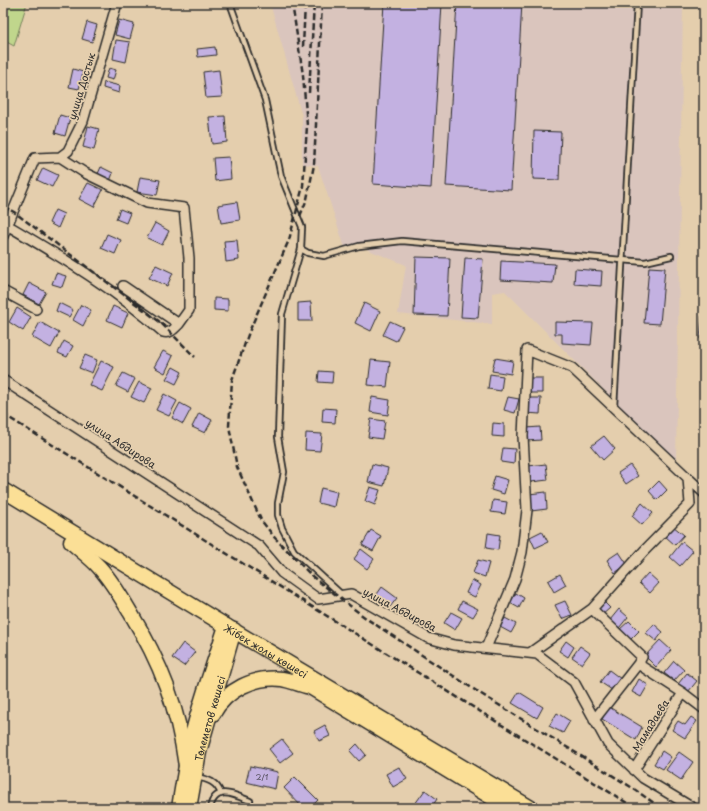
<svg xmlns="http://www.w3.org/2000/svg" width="707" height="811" font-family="'Playpen Sans',sans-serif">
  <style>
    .built { fill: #dac5bd }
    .green { fill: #c0d68c; stroke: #76805c }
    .building { fill: #c3b1e1; stroke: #2b2b2b }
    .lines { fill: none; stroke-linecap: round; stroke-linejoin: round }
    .service-casing { stroke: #2b2b2b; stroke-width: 8 }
    .minor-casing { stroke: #2b2b2b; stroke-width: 12 }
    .primary-casing { stroke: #2b2b2b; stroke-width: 17 }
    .service { stroke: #e4cead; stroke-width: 4.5 }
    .minor { stroke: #e4cead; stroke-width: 9 }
    .primary { stroke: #fbdf96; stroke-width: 14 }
    .rail { stroke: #2b2b2b; stroke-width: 2.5; stroke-dasharray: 6 3; stroke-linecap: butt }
    .labels { text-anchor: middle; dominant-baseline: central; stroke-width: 3.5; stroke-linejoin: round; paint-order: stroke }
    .number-label { font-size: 8px; fill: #514c58 }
    .street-label { font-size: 10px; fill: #2b2b2b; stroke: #e4cead }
  </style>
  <rect width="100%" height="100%" fill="#e4cead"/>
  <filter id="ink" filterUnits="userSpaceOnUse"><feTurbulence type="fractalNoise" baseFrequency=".025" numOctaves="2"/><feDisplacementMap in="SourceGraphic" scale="8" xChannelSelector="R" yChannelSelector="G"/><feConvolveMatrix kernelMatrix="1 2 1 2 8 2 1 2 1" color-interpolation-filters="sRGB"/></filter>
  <g filter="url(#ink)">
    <path class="built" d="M270 3H683L676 462 505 291 492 293V324L398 314 406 265 366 249 346 251 318 166 302 164V116Z"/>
    <path class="green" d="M3 3H27L14 46 3 40Z"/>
    <path class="building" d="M384 3H442L431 188 373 184Z
      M457 3H522L511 190 446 186Z
      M119 20 134 24 130 39 115 35Z
      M87 22 97 25 92 42 82 39Z
      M116 40 130 42 126 62 113 59Z
      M215 47 216 55 198 57 197 49Z
      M109 68 116 70 113 80 106 78Z
      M73 69 83 72 79 89 69 87Z
      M219 70 222 97 206 98 203 72Z
      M104 82 120 86 119 93 103 88Z
      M60 115 70 118 65 136 55 133Z
      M225 116 227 142 212 144 209 117Z
      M88 126 99 129 94 150 83 147Z
      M534 131 561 132 559 180 533 179Z
      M229 157 231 179 215 181 213 158Z
      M101 167 113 173 110 181 97 176Z
      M43 168 58 175 52 187 37 180Z
      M140 177 160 180 157 195 137 192Z
      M88 183 103 190 94 207 79 199Z
      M237 202 240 220 221 223 218 205Z
      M120 209 130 213 126 223 116 219Z
      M55 210 64 214 58 228 49 223Z
      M155 223 169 231 162 245 147 238Z
      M107 234 121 240 115 254 101 248Z
      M237 240 239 260 226 262 224 241Z
      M416 257 450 258 447 316 414 315Z
      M465 258 483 259 478 318 461 317Z
      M501 261 555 264 553 283 500 280Z
      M156 265 173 273 167 286 149 278Z
      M649 267 665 268 660 324 644 323Z
      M575 269 602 271 601 286 574 284Z
      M56 273 66 276 62 287 52 284Z
      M29 283 46 292 39 304 23 295Z
      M214 298 228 299V311L214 310Z
      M311 302 312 321H298V303Z
      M59 303 73 310 69 317 56 311Z
      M364 303 380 311 371 331 355 323Z
      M81 305 91 310 83 326 73 320Z
      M113 306 128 313 122 327 107 320Z
      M17 308 31 317 23 331 9 322Z
      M702 316H704V339H700Z
      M390 321 403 327 396 341 383 335Z
      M40 322 59 333 51 348 32 337Z
      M555 322 593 323 591 345 562 343V334H555Z
      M64 341 73 346 67 357 58 353Z
      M163 351 173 356 165 373 154 367Z
      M85 355 97 360 92 373 79 368Z
      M495 358 513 361 511 374 492 371Z
      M371 360 390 362 387 387 368 385Z
      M101 361 114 367 102 391 89 385Z
      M173 367 182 372 176 384 166 379Z
      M319 371 333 372 332 383 318 382Z
      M123 373 135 379 128 392 116 386Z
      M490 374 503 376 501 391 488 389Z
      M529 378H542V393H529Z
      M139 382 152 388 144 403 131 397Z
      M164 394 177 401 169 416 156 410Z
      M372 397 390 400 388 415 370 412Z
      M508 397 519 399 515 413 504 410Z
      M527 398H541L540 414 526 413Z
      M180 403 191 409 183 424 172 418Z
      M323 408 336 409 335 423 322 422Z
      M199 413 212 420 205 433 192 427Z
      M371 419 385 421 382 439 368 437Z
      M493 423 504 424V437L492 436Z
      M540 427 541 440 527 441 526 428Z
      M306 433 322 434 320 451 305 450Z
      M604 436 615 449 603 460 591 446Z
      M503 448 515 449 514 464 501 462Z
      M372 464 388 468 384 486 368 482Z
      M546 464 548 480 531 482 528 466Z
      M630 465 638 476 626 484 618 473Z
      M495 476 508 480 504 494 491 490Z
      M659 481 667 490 657 500 649 491Z
      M370 487 380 490 375 505 365 501Z
      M321 488 337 492 334 507 318 503Z
      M546 492 547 509 531 511 529 494Z
      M493 500 507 502 505 514 491 512Z
      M642 503 653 513 642 525 632 516Z
      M673 526 684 535 675 545 665 536Z
      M371 530 381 536 373 551 362 545Z
      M542 531 548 542 535 548 530 537Z
      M488 533 500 535 498 550 486 548Z
      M682 542 693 551 680 566 670 557Z
      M361 549 374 559 367 569 354 559Z
      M619 552 627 564 615 573 607 560Z
      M478 560 489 563 485 577 473 573Z
      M648 573 659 583 650 593 639 583Z
      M560 574 566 585 554 592 548 581Z
      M472 580 481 585 475 597 466 593Z
      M382 587 397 598 390 607 375 597Z
      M516 593 524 598 519 608 510 603Z
      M602 600 610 608 601 616 594 609Z
      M462 601 478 609 473 617 458 609Z
      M565 601 572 615 562 619 555 605Z
      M619 609 628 617 619 628 610 620Z
      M451 612 462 618 455 630 444 623Z
      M505 618 516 624 511 633 500 627Z
      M629 621 639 631 630 640 619 630Z
      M654 624 663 632 656 641 646 633Z
      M660 640 671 650 656 667 645 656Z
      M566 641 574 647 568 657 559 651Z
      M183 643 195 652 184 666 172 658Z
      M580 646 590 653 582 664 572 657Z
      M674 661 684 670 674 681 664 673Z
      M609 670 621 679 612 690 600 682Z
      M687 673 697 681 688 692 678 684Z
      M639 679 648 685 641 697 632 692Z
      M519 692 543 707 537 718 512 703Z
      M609 707 642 727 636 740 602 719Z
      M557 713 570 721 563 733 549 726Z
      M691 717 697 721 685 738 672 730 678 721 685 725Z
      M325 725 330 736 319 741 314 731Z
      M282 739 293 753 280 763 269 749Z
      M357 744 366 755 359 761 350 751Z
      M662 751 671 757 663 769 654 764Z
      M679 752 693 762 681 780 666 770Z
      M250 766 278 772 275 789 246 782Z
      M399 767 407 779 393 787 386 774Z
      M295 777 318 800 310 808H303L284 788Z
      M425 790 437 799 431 808H412Z"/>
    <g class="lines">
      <g class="service-casing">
        <path id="service" d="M230 3 265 100 281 176 302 227 301 249 282 314 278 437 284 472 278 503V515L282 528 294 551 342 595
          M301 249 308 253 324 256 359 246 402 241 645 262 671 256
          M614 407 637 3
          M196 777C208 779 217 782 221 794
          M210 808C215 784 235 795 250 801"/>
      </g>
      <g class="minor-casing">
        <path id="minor" d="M60 157 85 173 147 203 184 208 189 258V310L179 324 123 286
          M7 225C61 257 116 289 163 332 170 334 174 329 179 324
          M3 236 35 158 60 157 68 151 83 121 117 3
          M3 291 36 309
          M3 380 259 546 282 573 318 599 351 594 428 638 454 645 537 654 574 682 608 744 643 778 693 808
          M688 478 704 493
          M592 609 642 657 638 664
          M486 648 515 579 522 552 527 510 523 436 527 350 572 368 688 478 690 504 644 551 592 609 530 653
          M594 720 638 664 683 693
          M634 770 683 693 704 709"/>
      </g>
      <g class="primary-casing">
        <g id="primary">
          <path id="s1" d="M3 490 226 626 531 808"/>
          <path d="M71 542C80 550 91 558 99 567 111 580 121 597 130 612 161 663 178 707 186 766"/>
          <path d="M297 679 509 808"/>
          <path d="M213 714C226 690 254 676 282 679 289 680 298 684 306 686"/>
          <path d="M179 808C183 782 187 757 193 732 202 696 215 661 226 626"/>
          <path id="s2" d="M189 808 199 752 234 630"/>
        </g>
      </g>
      <use href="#service" class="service"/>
      <use href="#minor" class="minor"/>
      <use href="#primary" class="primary"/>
      <path class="rail" d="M292 3 303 75 307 126 303 186 289 240 249 332 232 380 229 426 237 467 261 520 275 538 313 577 367 619 478 692 631 787 661 808
        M303 47 305 3
        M309 93 314 3
        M3 206 14 212 160 322 195 357
        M300 216 307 199 314 165 322 3
        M3 414 635 808"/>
    </g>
  </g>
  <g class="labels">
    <g class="number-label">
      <text x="262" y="777">2/1</text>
    </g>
    <g class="street-label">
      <text transform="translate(81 86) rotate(-73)">улица Достык</text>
      <text transform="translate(121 443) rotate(33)">улица Абдирова</text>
      <text transform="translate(400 609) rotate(28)">улица Абдирова</text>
      <text stroke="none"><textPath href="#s1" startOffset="308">Жібек жолы көшесі</textPath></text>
      <text stroke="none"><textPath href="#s2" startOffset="92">Төлеметов көшесі</textPath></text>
      <text transform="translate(650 725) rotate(-58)">Мамадаева</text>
    </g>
  </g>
  <rect width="707" height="811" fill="none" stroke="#e4cead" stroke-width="16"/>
  <rect x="8" y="8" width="691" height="795" fill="none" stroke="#2b2b2b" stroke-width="1.5" filter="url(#ink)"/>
</svg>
